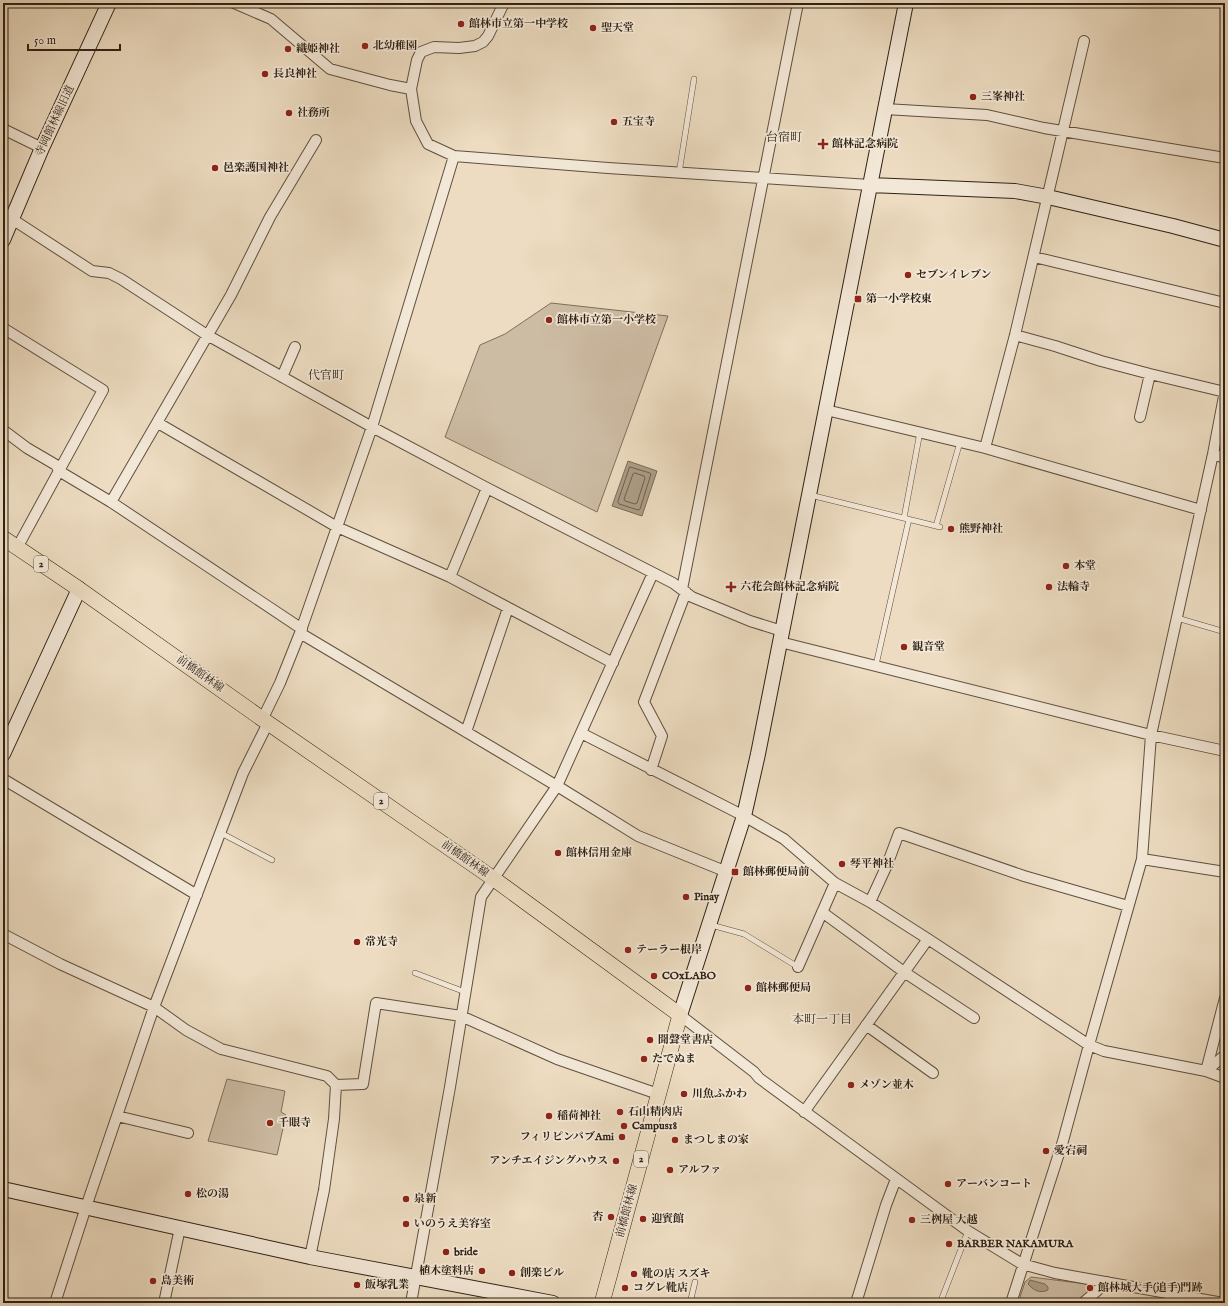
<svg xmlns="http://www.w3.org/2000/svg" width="1228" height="1306" font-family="'IM FELL English','Noto Serif JP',serif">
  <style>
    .green { fill: #cdbca4; stroke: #7e6f5c }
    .water { fill: #ac9d86; stroke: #7a6c58 }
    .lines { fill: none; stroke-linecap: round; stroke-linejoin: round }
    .shore { stroke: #6e604d; stroke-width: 1 }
    .lane-casing { stroke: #5e503f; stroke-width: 6 }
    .street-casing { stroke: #5e503f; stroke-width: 12 }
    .secondary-casing { stroke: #2f2214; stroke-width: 16 }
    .primary-casing { stroke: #2f2214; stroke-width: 16 }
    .lane { stroke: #f3e8d7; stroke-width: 5 }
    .street { stroke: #f3e8d7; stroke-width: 10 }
    .secondary { stroke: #f3e8d7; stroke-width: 14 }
    .primary { stroke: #eddcc1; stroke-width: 15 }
    .poi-dot { fill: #8f2418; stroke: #f3e8d7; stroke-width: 1.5 }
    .labels { text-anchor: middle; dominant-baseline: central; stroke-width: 3.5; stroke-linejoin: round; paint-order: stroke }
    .shield { fill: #f3e8d7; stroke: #6a5d4e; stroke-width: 1 }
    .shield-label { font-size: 10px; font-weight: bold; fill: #2f2214 }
    .poi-label { font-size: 11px; font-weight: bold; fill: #2f2214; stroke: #f3e8d7; text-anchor: start }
    .street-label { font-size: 11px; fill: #2f2214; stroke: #f3e8d7 }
    .neighbourhood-label { font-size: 12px; fill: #2f2214; stroke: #f3e8d7 }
  </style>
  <rect width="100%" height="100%" fill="#eddcc1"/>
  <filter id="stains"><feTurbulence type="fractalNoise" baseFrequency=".005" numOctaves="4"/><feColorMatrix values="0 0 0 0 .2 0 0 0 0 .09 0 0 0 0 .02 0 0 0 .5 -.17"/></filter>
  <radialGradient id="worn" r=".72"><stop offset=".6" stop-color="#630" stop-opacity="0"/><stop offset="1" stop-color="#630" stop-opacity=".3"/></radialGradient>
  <path class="green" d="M551 303 668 316 597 512 445 437 480 345 505 334Z
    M227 1079 285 1091 281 1112 286 1115 277 1155 208 1141Z
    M1031 1277 1095 1285 1079 1303H1018L1025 1282Z"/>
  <path class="water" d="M628 461 657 471 642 516 612 506Z
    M1030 1280 1045 1284 1048 1287V1290C1040 1294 1033 1290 1028 1284Z"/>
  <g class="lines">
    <path class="shore" d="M630 467 650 473 651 474 640 509 638 510 619 504 618 502Z
      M635 473 644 476 645 478 637 503 635 504 625 501 624 499 633 474Z"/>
    <g class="lane-casing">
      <path id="lane" d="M679 173 694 79
        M810 495 940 527
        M904 518 920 432
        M936 526 960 442
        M1177 618 1225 632
        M876 665 909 519
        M221 833 272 860
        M711 925 744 934 798 967
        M415 973 465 992
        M942 1298 968 1231
        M690 1303 695 1282"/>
    </g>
    <g class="street-casing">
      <path id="street" d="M234 3 271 19 330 69 390 85 411 89
        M504 3 488 36 483 42 475 46 459 48 434 47 421 52 417 60 411 89 416 121 428 144 454 156 608 168 870 185
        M885 109 987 115 1044 128 1225 158
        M3 129 42 148
        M12 219 92 271 109 273 121 279 207 335 372 427 487 488 673 583 692 597 750 621 782 631
        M1034 257 1225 303
        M3 328 103 390 17 548
        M1015 335 1055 346 1101 361 1150 374 1225 392
        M282 377 295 347
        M826 410 985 448 1201 510
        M1140 417 1150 374
        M158 423 337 527 450 577 613 663
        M3 430 27 448 56 465 59 471 111 502 302 629
        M985 448 1015 335 1084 41
        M1213 454 1225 458
        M111 502 231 295 270 217 316 140
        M450 577 487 488
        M682 589 798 3
        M300 633 562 789 638 836 727 872
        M780 642 1151 735 1225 751
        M263 718 280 683 300 633 372 427 454 156
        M466 732 508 608
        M581 733 744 816 784 839 835 883 870 902 928 939 1089 1045 1104 1051 1206 1071 1225 1055
        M651 770 662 736 644 702 686 592
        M3 779 197 895
        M1142 859 1225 872
        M870 902 887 865 899 833 1024 876 1128 906
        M822 912 904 972 974 1018
        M3 934 60 964 154 1007 186 1030 221 1049 327 1076 336 1085 334 1119 324 1190 310 1257
        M798 967 835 883
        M1225 998 1206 1071 1225 1078
        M680 1015 754 1072 759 1078 968 1231 1022 1264 1055 1273 1223 1303
        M866 1025 933 1073
        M336 1085 363 1084 376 1003 461 1016 557 1059 658 1094
        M804 1112 928 939
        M117 1116 188 1133
        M55 1303 86 1207 154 1007 243 773 268 723
        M164 1303 180 1228
        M411 1303 450 1087 481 897 557 786 653 573
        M856 1303 886 1205 896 1179
        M1011 1303 1063 1141 1089 1045 1142 859 1151 735 1213 454 1225 391
        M1083 1303 1107 1282"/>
    </g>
    <g class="secondary-casing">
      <path id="secondary" d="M870 185 1015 191 1048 197 1173 226 1225 240
        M3 240 42 148 109 3
        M3 754 79 589
        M680 1015 744 816 758 754 809 495 906 3
        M3 1189 310 1257 553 1303"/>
    </g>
    <g class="primary-casing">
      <path id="primary" d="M3 538 79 589 268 723 494 879 680 1015 602 1303"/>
    </g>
    <use href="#lane" class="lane"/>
    <use href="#street" class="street"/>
    <use href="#secondary" class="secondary"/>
    <use href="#primary" class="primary"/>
  </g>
  <g class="poi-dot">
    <circle cx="461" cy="24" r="4"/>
    <circle cx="593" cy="28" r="4"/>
    <circle cx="365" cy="46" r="4"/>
    <circle cx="288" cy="49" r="4"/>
    <circle cx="265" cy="74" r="4"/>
    <circle cx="973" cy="97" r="4"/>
    <circle cx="289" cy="113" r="4"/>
    <circle cx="614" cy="122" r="4"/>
    <path d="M821 138h4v4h4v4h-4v4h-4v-4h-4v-4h4z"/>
    <circle cx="215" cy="168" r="4"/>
    <circle cx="908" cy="275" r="4"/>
    <rect x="854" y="295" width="8" height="8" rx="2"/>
    <circle cx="549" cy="320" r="4"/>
    <circle cx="951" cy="529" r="4"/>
    <circle cx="1066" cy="566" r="4"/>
    <path d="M729 581h4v4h4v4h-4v4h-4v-4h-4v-4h4z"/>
    <circle cx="1049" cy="587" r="4"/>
    <circle cx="904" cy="647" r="4"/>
    <circle cx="558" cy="853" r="4"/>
    <circle cx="842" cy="864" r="4"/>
    <rect x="731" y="868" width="8" height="8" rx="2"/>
    <circle cx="686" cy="897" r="4"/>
    <circle cx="357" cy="942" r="4"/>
    <circle cx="628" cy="950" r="4"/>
    <circle cx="654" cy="976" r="4"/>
    <circle cx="748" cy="988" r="4"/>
    <circle cx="650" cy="1040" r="4"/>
    <circle cx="644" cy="1059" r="4"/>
    <circle cx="851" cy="1085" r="4"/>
    <circle cx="684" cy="1094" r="4"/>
    <circle cx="620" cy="1112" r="4"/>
    <circle cx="549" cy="1116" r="4"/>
    <circle cx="270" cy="1123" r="4"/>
    <circle cx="624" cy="1126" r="4"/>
    <circle cx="622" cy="1137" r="4"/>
    <circle cx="675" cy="1140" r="4"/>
    <circle cx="1046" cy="1151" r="4"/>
    <circle cx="616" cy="1161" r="4"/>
    <circle cx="670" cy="1170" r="4"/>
    <circle cx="948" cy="1184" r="4"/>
    <circle cx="188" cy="1194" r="4"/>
    <circle cx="406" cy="1199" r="4"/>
    <circle cx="611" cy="1217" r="4"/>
    <circle cx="643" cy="1219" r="4"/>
    <circle cx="912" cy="1220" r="4"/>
    <circle cx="406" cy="1224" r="4"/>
    <circle cx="949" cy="1244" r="4"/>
    <circle cx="446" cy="1252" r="4"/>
    <circle cx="482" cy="1271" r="4"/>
    <circle cx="512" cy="1273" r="4"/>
    <circle cx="634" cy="1274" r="4"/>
    <circle cx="153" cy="1281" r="4"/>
    <circle cx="357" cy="1285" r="4"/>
    <circle cx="625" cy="1288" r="4"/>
    <circle cx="1090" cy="1288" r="4"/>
  </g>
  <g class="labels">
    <g class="shield">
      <rect x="34" y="556" width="14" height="16" rx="3"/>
      <rect x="374" y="793" width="14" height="16" rx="3"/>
      <rect x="634" y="1151" width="14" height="16" rx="3"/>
    </g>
    <g class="shield-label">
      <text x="41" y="564">2</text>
      <text x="381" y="801">2</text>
      <text x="641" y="1159">2</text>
    </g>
    <g class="poi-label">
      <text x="469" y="24">館林市立第一中学校</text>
      <text x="601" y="28">聖天堂</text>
      <text x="373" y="46">北幼稚園</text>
      <text x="296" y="49">織姫神社</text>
      <text x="273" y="74">長良神社</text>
      <text x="981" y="97">三峯神社</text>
      <text x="297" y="113">社務所</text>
      <text x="622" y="122">五宝寺</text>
      <text x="832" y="144">館林記念病院</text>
      <text x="223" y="168">邑楽護国神社</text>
      <text x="916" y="275">セブンイレブン</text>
      <text x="866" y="299">第一小学校東</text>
      <text x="557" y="320">館林市立第一小学校</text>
      <text x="959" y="529">熊野神社</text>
      <text x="1074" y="566">本堂</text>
      <text x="740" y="587">六花会館林記念病院</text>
      <text x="1057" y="587">法輪寺</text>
      <text x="912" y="647">観音堂</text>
      <text x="566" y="853">館林信用金庫</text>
      <text x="850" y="864">琴平神社</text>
      <text x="743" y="872">館林郵便局前</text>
      <text x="694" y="897">Pinay</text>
      <text x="365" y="942">常光寺</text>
      <text x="636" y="950">テーラー根岸</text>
      <text x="662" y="976">COxLABO</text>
      <text x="756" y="988">館林郵便局</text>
      <text x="658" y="1040">聞聲堂書店</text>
      <text x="652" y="1059">たでぬま</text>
      <text x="859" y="1085">メゾン並木</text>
      <text x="692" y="1094">川魚ふかわ</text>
      <text x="628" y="1112">石山精肉店</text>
      <text x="557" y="1116">稲荷神社</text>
      <text x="278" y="1123">千眼寺</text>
      <text x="632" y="1126">Campus18</text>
      <text x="614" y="1137" text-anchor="end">フィリピンパブAmi</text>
      <text x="683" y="1140">まつしまの家</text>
      <text x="1054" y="1151">愛宕祠</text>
      <text x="608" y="1161" text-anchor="end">アンチエイジングハウス</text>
      <text x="678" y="1170">アルファ</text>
      <text x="956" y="1184">アーバンコート</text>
      <text x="196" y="1194">松の湯</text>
      <text x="414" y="1199">泉新</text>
      <text x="603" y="1217" text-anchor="end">杏</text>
      <text x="651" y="1219">迎賓館</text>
      <text x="920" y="1220">三桝屋 大越</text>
      <text x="414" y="1224">いのうえ美容室</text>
      <text x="957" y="1244">BARBER NAKAMURA</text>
      <text x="454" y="1252">bride</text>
      <text x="474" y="1271" text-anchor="end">植木塗料店</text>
      <text x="520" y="1273">創楽ビル</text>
      <text x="642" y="1274">靴の店 スズキ</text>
      <text x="161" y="1281">島美術</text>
      <text x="365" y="1285">飯塚乳業</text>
      <text x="633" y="1288">コグレ靴店</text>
      <text x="1098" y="1288">館林城大手(追手)門跡</text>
    </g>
    <g class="street-label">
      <text transform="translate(55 121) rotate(-65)">寺岡館林線旧道</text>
      <text transform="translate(200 674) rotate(35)">前橋館林線</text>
      <text transform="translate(465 859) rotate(35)">前橋館林線</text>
      <text transform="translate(627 1211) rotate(-75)">前橋館林線</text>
    </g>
    <g class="neighbourhood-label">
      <text x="784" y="137">台宿町</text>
      <text x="326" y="375">代官町</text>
      <text x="822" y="1019">本町一丁目</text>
    </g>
  </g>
  <rect width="1228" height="1306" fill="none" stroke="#eddcc1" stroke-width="16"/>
  <rect x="4" y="4" width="1220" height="1298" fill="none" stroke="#2f2214" stroke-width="2"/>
  <rect x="8" y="8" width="1212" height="1290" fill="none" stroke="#2f2214"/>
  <path d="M28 44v6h92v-6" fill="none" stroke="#2f2214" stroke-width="2"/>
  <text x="34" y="44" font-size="12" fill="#2f2214" stroke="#f3e8d7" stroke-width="3" paint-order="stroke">50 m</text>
  <rect width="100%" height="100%" filter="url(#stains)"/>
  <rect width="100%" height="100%" fill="url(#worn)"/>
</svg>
